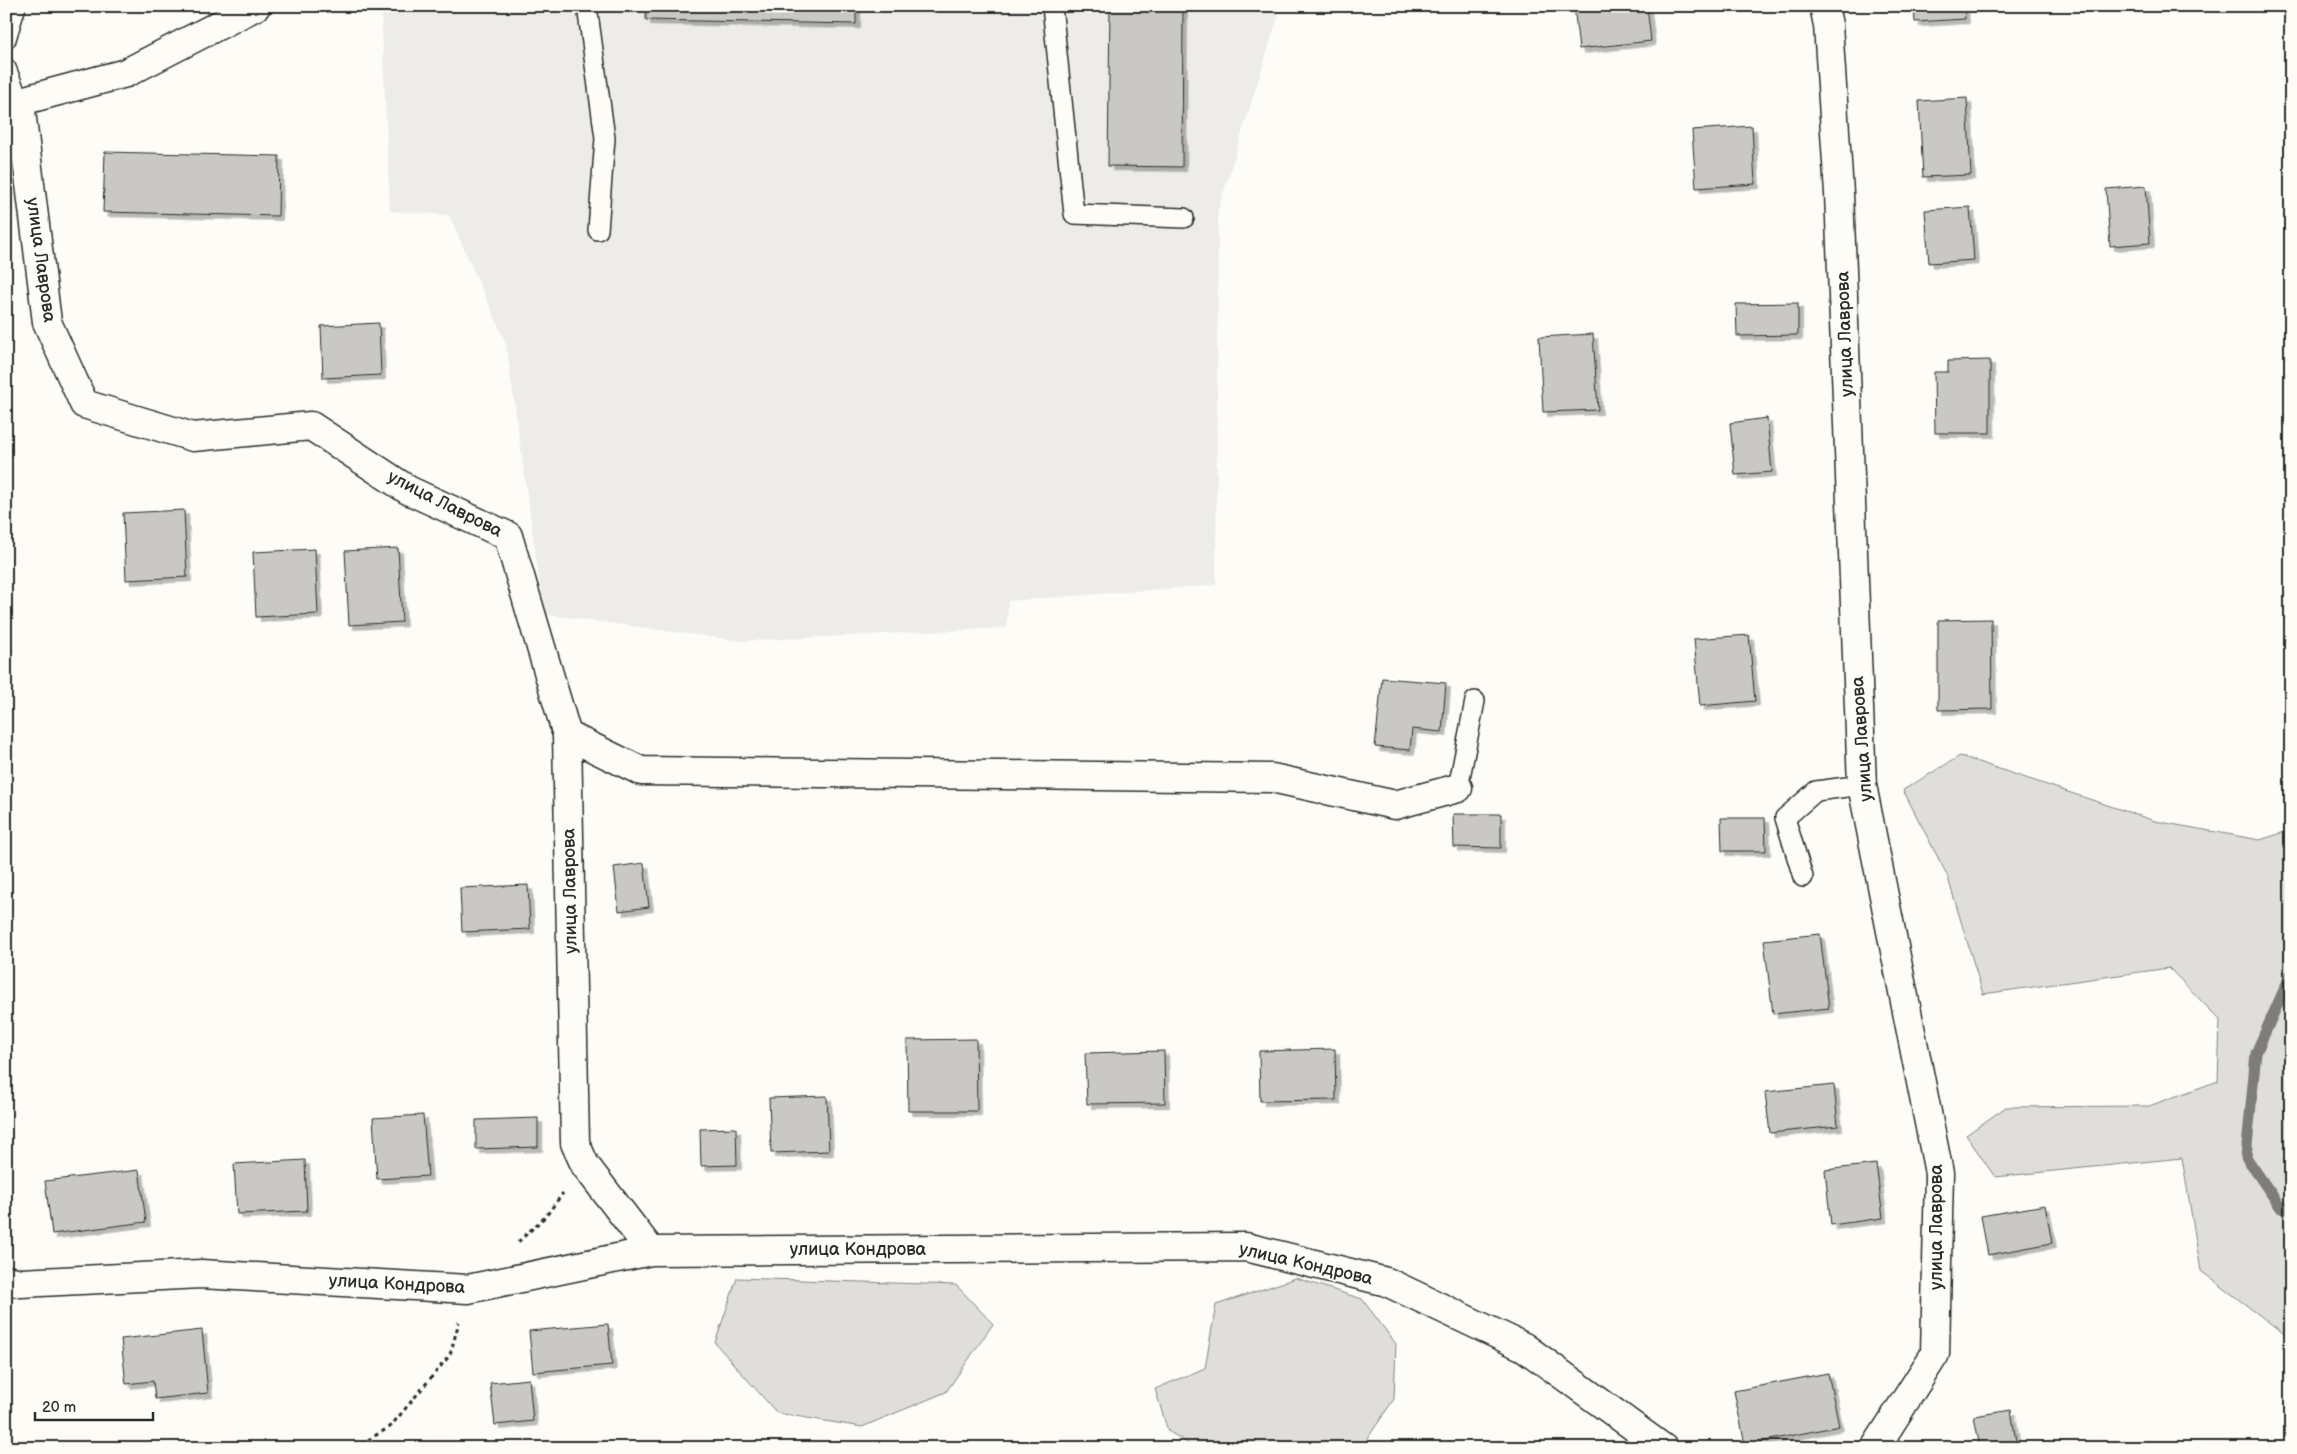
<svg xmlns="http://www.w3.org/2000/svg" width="2297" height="1454" font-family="'Balsamiq Sans',sans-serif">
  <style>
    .built { fill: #edece8 }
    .green { fill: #dfdeda; stroke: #858482 }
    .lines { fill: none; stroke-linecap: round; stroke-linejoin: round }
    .stream { stroke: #7e7d7b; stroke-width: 11 }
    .building { fill: #c9c8c4; stroke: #2b2b2b; filter: url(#shadow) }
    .service-casing { stroke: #2b2b2b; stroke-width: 22 }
    .minor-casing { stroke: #2b2b2b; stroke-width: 31 }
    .path { stroke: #2b2b2b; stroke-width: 3; stroke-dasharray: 4 4; stroke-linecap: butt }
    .service { stroke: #fdfcf7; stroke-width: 19 }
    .minor { stroke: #fdfcf7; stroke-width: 28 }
    .labels { text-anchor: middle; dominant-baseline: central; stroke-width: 4; stroke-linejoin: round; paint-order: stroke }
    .street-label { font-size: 18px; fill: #2b2b2b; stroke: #fdfcf7 }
  </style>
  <defs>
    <filter id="shadow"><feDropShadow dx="4.5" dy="4.5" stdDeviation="0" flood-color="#0004"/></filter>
  </defs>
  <rect width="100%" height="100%" fill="#fdfcf7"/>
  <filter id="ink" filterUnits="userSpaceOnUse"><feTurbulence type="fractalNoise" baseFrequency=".02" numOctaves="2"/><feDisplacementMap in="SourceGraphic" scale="10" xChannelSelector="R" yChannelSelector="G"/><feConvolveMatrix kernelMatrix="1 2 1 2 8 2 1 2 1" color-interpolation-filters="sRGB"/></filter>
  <g filter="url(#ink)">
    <path class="built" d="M381 6H1279L1280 10 1218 210 1216 585 1008 601 1007 628 740 641 544 614 506 343 449 215 390 211Z"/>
    <path class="green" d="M1960 756 2155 821 2260 840 2291 830V1339L2201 1271 2182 1158 1995 1177 1966 1135 2006 1107 2149 1106 2218 1081 2220 1020 2169 968 1983 994 1947 875 1903 790Z
      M737 1278 956 1285 993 1324 946 1392 862 1427 777 1413 715 1343Z
      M1296 1278 1362 1299 1396 1344 1394 1399 1361 1448H1192V1446L1168 1431 1155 1389 1205 1368 1216 1305Z"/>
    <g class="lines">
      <path class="stream" d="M2291 974 2256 1053 2246 1157 2281 1208 2291 1210"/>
    </g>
    <path class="building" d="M646 6H856V24L646 20Z
      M1110 6H1183L1182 167 1108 166Z
      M1574 6H1647L1651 41 1579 49Z
      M1914 6H1964L1965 19 1915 22Z
      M1967 98 1971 175 1923 177 1919 101Z
      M1752 126 1755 184 1696 188 1692 130Z
      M105 152 279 156 278 216 103 212Z
      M2146 186 2150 243 2110 246 2106 189Z
      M1970 207 1974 260 1929 263 1925 210Z
      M1798 303V335L1737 336 1736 304Z
      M379 323 381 375 323 378 321 326Z
      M1593 334 1598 410 1543 412 1539 337Z
      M1990 360V433H1935L1934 372H1948V361Z
      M1767 418 1772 472 1735 475 1730 423Z
      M184 510 187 577 126 580 123 513Z
      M398 548 402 622 349 625 345 551Z
      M315 549 318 614 256 617 253 552Z
      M1991 619 1992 709 1938 710V620Z
      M1749 635 1755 701 1700 706 1694 639Z
      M1382 678 1446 683 1442 732 1412 729 1410 750 1375 747Z
      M1453 814H1501V848L1454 847Z
      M1721 818H1765L1766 851H1722Z
      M644 863 649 907 619 911 614 867Z
      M528 885 530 929 462 932 460 888Z
      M1820 934 1829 1008 1773 1014 1764 940Z
      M976 1039 977 1111H908L907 1040Z
      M1335 1049 1336 1100 1260 1101 1259 1051Z
      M1164 1051 1165 1103 1087 1104 1085 1053Z
      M1834 1085 1838 1126 1770 1133 1765 1092Z
      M827 1096 829 1151 771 1153 769 1098Z
      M423 1115 428 1176 377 1179 373 1118Z
      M538 1118V1147L476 1149V1120Z
      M736 1128 737 1165 701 1166 700 1129Z
      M305 1160 307 1211 237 1214 234 1164Z
      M1876 1164 1883 1218 1831 1225 1825 1170Z
      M139 1170 146 1222 52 1234 45 1181Z
      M2045 1205 2052 1243 1988 1255 1981 1216Z
      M608 1324 612 1365 533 1372 529 1331Z
      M202 1330 208 1393 155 1399 153 1381 126 1384 121 1339Z
      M1828 1373 1839 1426 1745 1445 1734 1391Z
      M529 1379 533 1421 495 1425 490 1383Z
      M2011 1410 2017 1448H1980L1974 1416Z"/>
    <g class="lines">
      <g class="service-casing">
        <path id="service" d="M587 6 605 138 598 230
          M1052 6 1074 214 1184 218
          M6 39 16 6
          M6 68 20 103
          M1458 788 1475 701
          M1803 877 1785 818 1816 791 1862 785"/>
      </g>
      <g class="minor-casing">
        <path id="minor" d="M1824 6 1828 25 1839 193 1862 785 1939 1173 1935 1354 1875 1448
          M20 103 47 322 84 404 193 437 311 426 408 490 508 536 567 735 575 1143 585 1165 651 1251
          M6 105 126 73 256 6
          M567 735 641 771 1272 778 1395 805 1458 788
          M6 1280 21 1283 201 1274 468 1289 651 1251 1246 1247 1387 1282 1524 1347 1663 1448"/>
      </g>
      <path class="path" d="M518 1242 546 1216 563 1193
        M354 1448 390 1427 450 1355 459 1322"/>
      <use href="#service" class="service"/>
      <use href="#minor" class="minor"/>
    </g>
  </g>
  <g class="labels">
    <g class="street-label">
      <text transform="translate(41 260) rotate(82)">улица Лаврова</text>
      <text transform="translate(1845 334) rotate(-92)">улица Лаврова</text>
      <text transform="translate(445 504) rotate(27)">улица Лаврова</text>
      <text transform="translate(1862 739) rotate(-94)">улица Лаврова</text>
      <text transform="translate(570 891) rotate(-91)">улица Лаврова</text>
      <text transform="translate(1936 1227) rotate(-90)">улица Лаврова</text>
      <text x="858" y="1249">улица Кондрова</text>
      <text transform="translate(1306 1264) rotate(13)">улица Кондрова</text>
      <text transform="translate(397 1284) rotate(3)">улица Кондрова</text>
    </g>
  </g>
  <rect width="2297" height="1454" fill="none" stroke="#fdfcf7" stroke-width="25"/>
  <rect x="12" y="12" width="2272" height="1429" fill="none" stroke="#2b2b2b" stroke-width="2" filter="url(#ink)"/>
  <path d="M35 1412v8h118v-8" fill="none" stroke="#2b2b2b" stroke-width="2.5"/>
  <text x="42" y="1412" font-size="15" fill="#2b2b2b" stroke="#fdfcf7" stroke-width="4" paint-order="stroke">20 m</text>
</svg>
